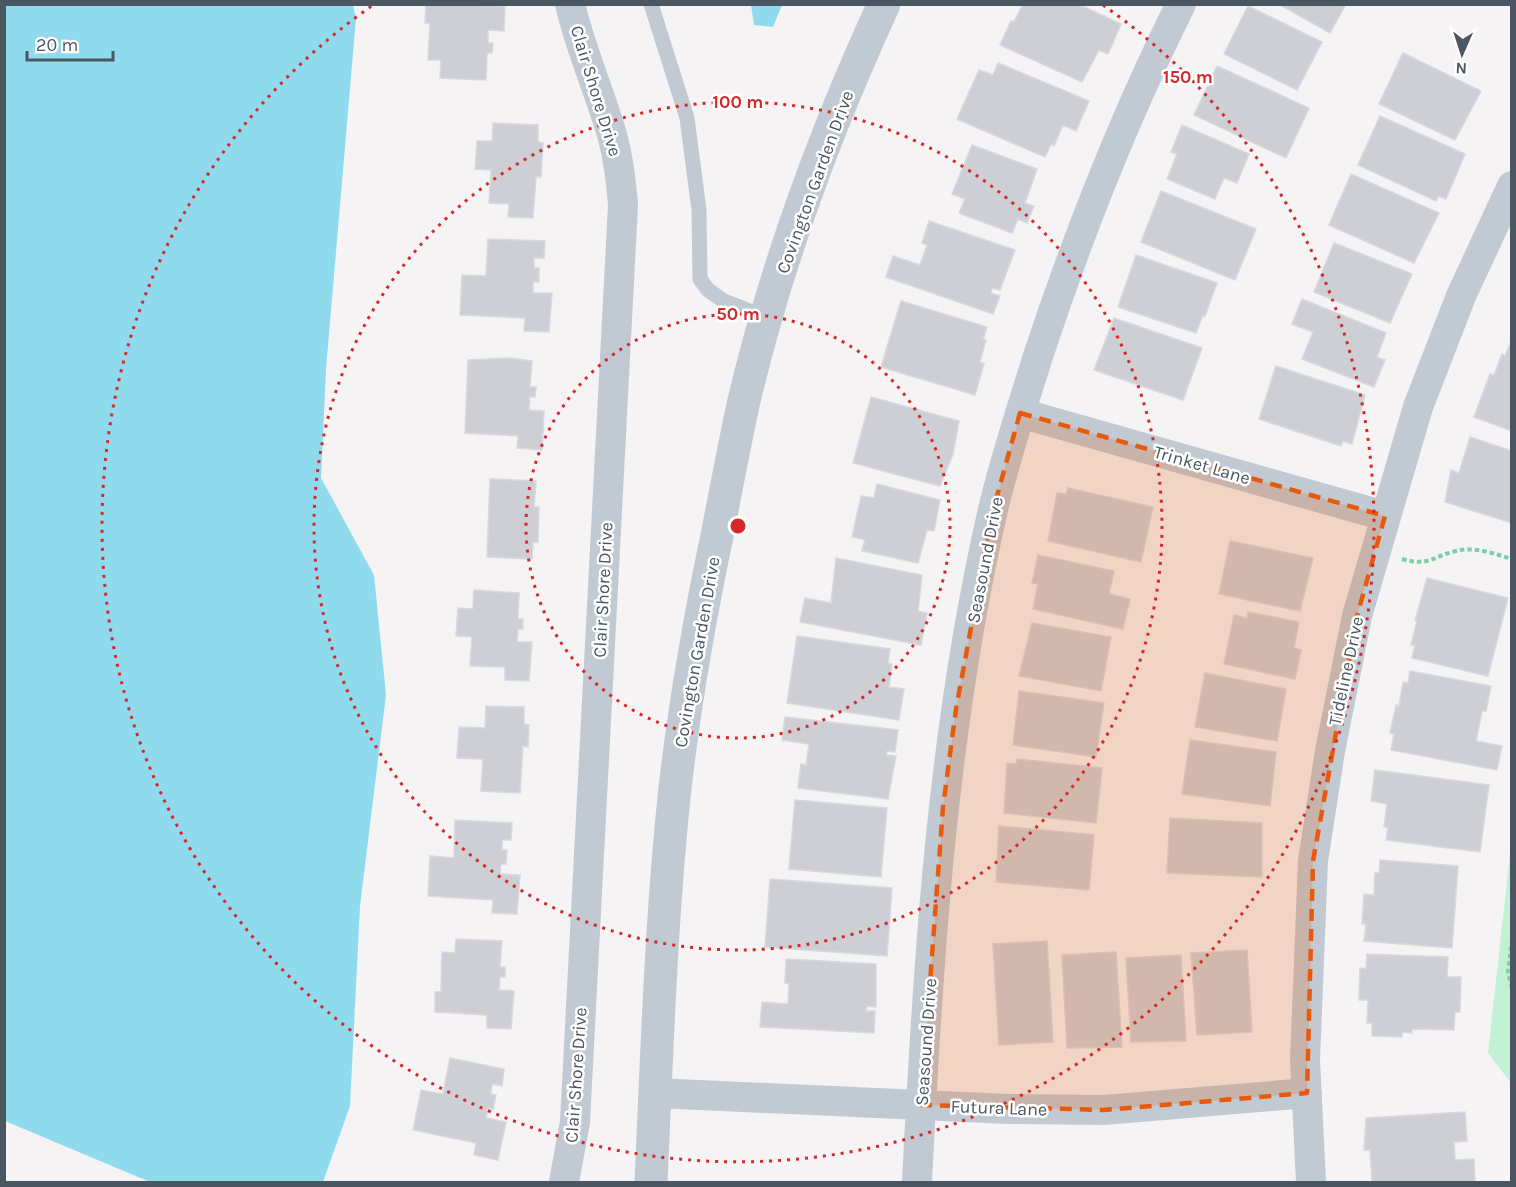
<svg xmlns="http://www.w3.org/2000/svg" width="1516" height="1187" font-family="Karla,sans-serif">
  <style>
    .green { fill: #c3f1d5 }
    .water { fill: #90daee }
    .building { fill: #cdcfd5; stroke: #d7d9de; stroke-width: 1.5 }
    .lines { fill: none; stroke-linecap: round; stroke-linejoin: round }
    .path { stroke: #7ad0a6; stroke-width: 4; stroke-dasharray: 4.5 3; stroke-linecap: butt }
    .service { stroke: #c1cad2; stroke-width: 15 }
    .minor { stroke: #c1cad2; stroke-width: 30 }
    .tertiary { stroke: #c1cad2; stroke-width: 33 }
    .marked { fill: #e8590c; fill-opacity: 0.2; stroke: #e8590c; stroke-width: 4.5; stroke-dasharray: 12 8; stroke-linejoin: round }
    .ring { fill: none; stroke: #d62828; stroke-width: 3; stroke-dasharray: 3 6 }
    .labels { text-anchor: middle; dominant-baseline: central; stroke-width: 5; stroke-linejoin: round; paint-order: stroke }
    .street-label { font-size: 18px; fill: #4a5661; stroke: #fff }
    .centre { fill: #d62828; stroke: #fff; stroke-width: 3 }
    .ring-label { font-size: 18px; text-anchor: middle; font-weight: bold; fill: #d62828; stroke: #fff; stroke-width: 5; stroke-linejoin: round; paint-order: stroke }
  </style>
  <rect width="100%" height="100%" fill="#f5f3f3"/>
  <path class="green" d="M1511 845 1512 1083H1511L1488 1053Z"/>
  <path class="water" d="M4 5H353L356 18 326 369 321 478 374 575 386 695 360 906 350 1106 323 1182H150L5 1121Z
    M751 5H782L773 27 754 25Z"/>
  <path class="building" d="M426 4 505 6 504 31 488 30V43H493L492 53H487L486 80 440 78 441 60H428L430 23H425Z
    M1078 4 1121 24 1108 54 1099 50 1082 82 1000 45 1011 21 1014 22 1023 4Z
    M1278 4H1346L1330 33Z
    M1248 6 1322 42 1297 90 1224 54Z
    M1403 53 1481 91 1455 140 1379 104Z
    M998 63 1089 101 1076 131 1063 125 1054 146 1051 144 1045 157 957 119 979 70 993 75Z
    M1217 66 1309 108 1286 158 1194 115Z
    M1380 116 1465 154 1446 199 1438 196 1436 201 1358 165Z
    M493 123 538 125V142L543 143 541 177H536L533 218 508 217 509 204 489 203 491 170 475 169 477 141H492Z
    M1182 125 1249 154 1237 183 1224 178 1215 199 1167 179 1177 154 1171 152Z
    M972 145 1037 169 1025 203 1034 206 1027 223 1018 219 1012 233 959 213 965 199 952 194Z
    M1351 174 1439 213 1414 263 1329 225Z
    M1161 191 1256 229 1235 280 1141 242Z
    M929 221 1015 250 1000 290 992 288 991 293 1000 296 993 314 886 277 893 256 920 265 927 245 922 243Z
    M488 239 545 241 544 258H534V268H539V282H533V293H552L549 332 524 331 525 318 460 315 462 275 486 276Z
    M1334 243 1412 274 1390 323 1314 292Z
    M1136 255 1217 283 1205 316 1203 315 1196 333 1118 307Z
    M1302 299 1386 333 1377 357 1385 360 1374 387 1302 359 1313 332 1292 324Z
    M901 301 987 327 983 339 986 340 980 362 984 364 975 395 881 367Z
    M1114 318 1202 348 1183 400 1094 370Z
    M1510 344 1512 345V431L1474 417 1490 374 1494 375 1502 354 1505 356Z
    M508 358 532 361 530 387H536L535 397H530L529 410 544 411 542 450 517 448 518 436 465 433 468 360Z
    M1276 366 1365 395 1352 444 1343 441 1341 446 1259 419Z
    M871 397 959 421 953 454 940 486 853 463Z
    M1470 437 1512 451V523L1445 502 1451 470 1459 473Z
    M490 479 536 481 534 507H539L538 542H533L532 559 487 557Z
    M877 484 940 500 934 531 927 530 918 563 862 551 865 540 852 537 861 496 874 498Z
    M1068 488 1153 507 1141 562 1048 541 1057 493 1066 494Z
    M1230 541 1313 558 1300 611 1219 594Z
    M1038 555 1114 571 1109 594 1130 599 1123 629 1033 609 1038 584 1032 583Z
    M836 558 922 575 918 611 927 613 921 645 800 622 805 598 831 603Z
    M1427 578 1508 598 1488 676 1412 658 1415 645H1411L1417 621 1415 620Z
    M474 590 519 593 518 619H523V629H518L517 642H532L529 681 505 680V667L470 666 472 637 456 636 458 608 473 609Z
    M1248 612 1299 622 1294 648 1301 650 1295 679 1224 664 1234 615 1247 618Z
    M1032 623 1111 637 1101 691 1019 676Z
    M797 636 890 649 888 663 892 664 889 687 904 689 899 720 787 703Z
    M1410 671 1491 686 1486 711H1482L1476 741 1502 746 1497 770 1391 750 1394 734 1390 733 1396 705 1399 706 1403 682 1408 683Z
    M1205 673 1286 689 1277 741 1195 727Z
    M1019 691 1104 703 1096 757 1013 745Z
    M486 706 524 707V724L529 725 528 747 523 746 520 793 481 791 483 759 457 758 459 727 485 728Z
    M785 717 898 730 895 752 887 751 886 755 896 756 888 799 798 788 801 764 806 765 809 744 782 740Z
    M1190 740 1276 752 1270 806 1182 794Z
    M1017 759 1102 768 1096 823 1004 813 1007 763 1016 764Z
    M1375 770 1489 785 1480 852 1386 840 1388 827H1384L1387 804 1371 801Z
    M795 800 887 808 881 877 789 869Z
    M1170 818 1262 823V877L1167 873Z
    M455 820 512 823 511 840H502V850H507L506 864H501L500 874 520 875 517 914 492 913 493 900 428 896 430 856 454 858Z
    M999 826 1094 835 1089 890 996 882Z
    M1380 860 1458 866 1452 948 1364 941 1366 924H1362L1364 894 1374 895 1375 873H1379Z
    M770 879 892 888 887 956 765 947Z
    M456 939 502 941 500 967H505V977H500L499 990 514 991 511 1029 487 1028V1015L435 1012V992H441L442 952 455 953Z
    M1047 941 1053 1042 999 1045 993 944Z
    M1247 950 1252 1032 1197 1035 1191 953Z
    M1116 952 1122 1047 1067 1048 1062 955Z
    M1367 954 1448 957 1447 977H1461L1460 1012H1455L1454 1030 1412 1029V1033L1402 1032V1037L1372 1036V1023H1367L1368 1000H1359L1360 968 1366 969Z
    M1181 955 1186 1041 1131 1042 1126 958Z
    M786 959 876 964V1007L867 1006 866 1011H875L874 1033 760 1027 762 1002 788 1004 789 984 785 983Z
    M450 1058 504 1069 502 1086 492 1084 491 1094 496 1095 493 1109 488 1108 486 1118 506 1122 498 1160 474 1155 476 1143 413 1130 421 1090 443 1094Z
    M1465 1112 1467 1141 1454 1142 1455 1160 1474 1159 1475 1182H1372L1370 1150H1364L1366 1118Z"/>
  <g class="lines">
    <path class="path" d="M1402 559C1430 567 1433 556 1456 551 1474 546 1495 554 1512 559
      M1512 939 1508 972 1512 989"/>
    <path class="service" d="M651 4 687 118 699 210 700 279 708 290 724 301 768 318"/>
    <path class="minor" d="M1020 413 1385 516
      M655 1093 1008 1109 1104 1110 1307 1093
      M564 1182 575 1122 623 205C621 179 618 153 610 128 597 86 580 47 570 4
      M917 1182C928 959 942 733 992 514 1004 461 1022 408 1038 356 1078 235 1124 118 1181 4
      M1311 1182 1305 1060 1313 861 1330 751 1357 616 1418 407 1461 296 1512 186"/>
    <path class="tertiary" d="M651 1182C657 1051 661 919 675 788 685 701 700 616 718 531 726 489 734 447 743 405 775 268 825 132 884 4"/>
  </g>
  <path class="marked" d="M1020 413 1385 516 1357 616 1313 861 1307 1093 1104 1110 921 1105 943 807 956 709 992 514Z"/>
  <g class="ring">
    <circle cx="738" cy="526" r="212"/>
    <circle cx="738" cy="526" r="424"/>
    <path d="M1103 5A636 636 0 1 1 373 5"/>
  </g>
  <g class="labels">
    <g class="street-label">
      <text transform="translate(596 91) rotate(73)">Clair Shore Drive</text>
      <text transform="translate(815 182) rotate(-70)">Covington Garden Drive</text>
      <text transform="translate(1202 465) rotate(16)">Trinket Lane</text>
      <text transform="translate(985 560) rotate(-79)">Seasound Drive</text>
      <text transform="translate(603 590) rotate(-87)">Clair Shore Drive</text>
      <text transform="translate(697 652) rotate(-80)">Covington Garden Drive</text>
      <text transform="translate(1346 671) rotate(-78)">Tideline Drive</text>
      <text transform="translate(926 1042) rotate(-86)">Seasound Drive</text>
      <text transform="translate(576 1075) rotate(-86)">Clair Shore Drive</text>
      <text transform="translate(999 1108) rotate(2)">Futura Lane</text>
    </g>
  </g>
  <circle cx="738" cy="526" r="9" class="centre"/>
  <g class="ring-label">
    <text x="1188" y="83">150 m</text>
    <text x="738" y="108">100 m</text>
    <text x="738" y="320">50 m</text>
  </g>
  <rect width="1516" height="1187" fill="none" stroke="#4a5661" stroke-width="12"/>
  <g transform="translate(1462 54) rotate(183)" stroke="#ffffff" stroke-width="4.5" paint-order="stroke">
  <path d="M0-4.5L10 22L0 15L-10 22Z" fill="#4a5661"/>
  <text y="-9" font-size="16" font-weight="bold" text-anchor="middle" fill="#4a5661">N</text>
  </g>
  <path d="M27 51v9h86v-9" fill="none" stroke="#4a5661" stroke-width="3"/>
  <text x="36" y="51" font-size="18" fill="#4a5661" stroke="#ffffff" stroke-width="4.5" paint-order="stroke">20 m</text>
</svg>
